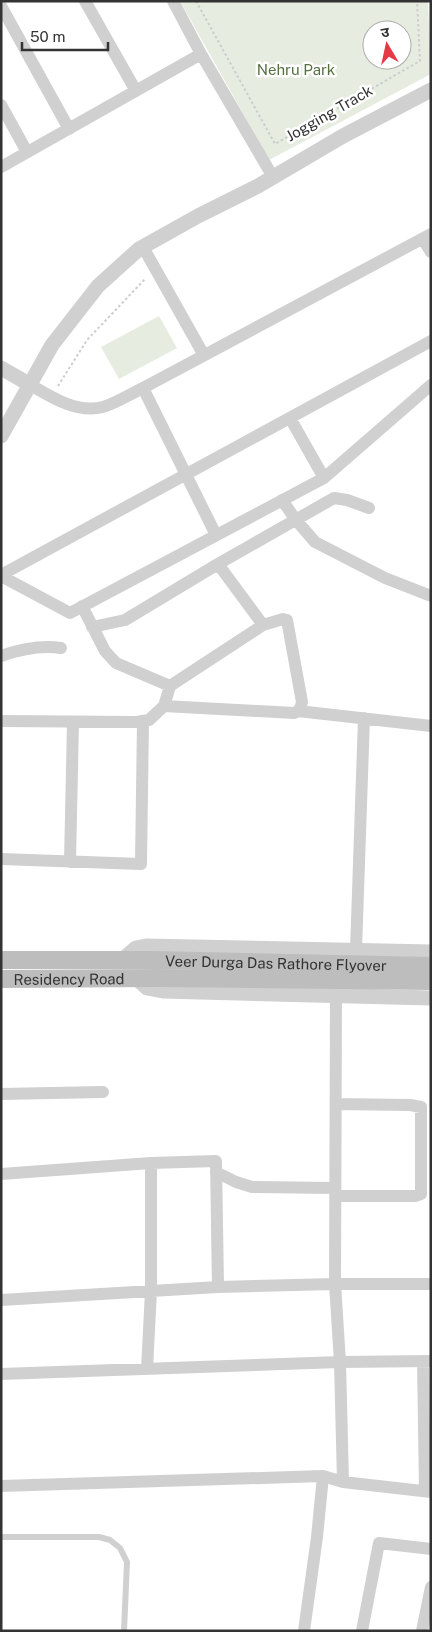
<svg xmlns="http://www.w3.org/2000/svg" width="432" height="1632" font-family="'Public Sans','Noto Sans Devanagari',sans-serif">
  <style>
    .green { fill: #e6ecdf; fill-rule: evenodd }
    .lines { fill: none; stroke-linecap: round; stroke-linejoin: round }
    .path { stroke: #cdcdcd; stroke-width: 2; stroke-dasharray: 2.5 2.5; stroke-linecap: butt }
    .service { stroke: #d0d0d0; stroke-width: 6 }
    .minor { stroke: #d0d0d0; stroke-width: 12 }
    .tertiary { stroke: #d0d0d0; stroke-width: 15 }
    .secondary { stroke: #bdbdbd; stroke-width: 18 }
    .labels { text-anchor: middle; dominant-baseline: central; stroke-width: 5; stroke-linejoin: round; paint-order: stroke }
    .park-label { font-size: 15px; fill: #56703f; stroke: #fff }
    .street-label { font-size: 15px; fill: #333; stroke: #fff }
  </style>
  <rect width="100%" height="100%" fill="#fff"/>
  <path class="green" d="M180 1H428L431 74 269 160ZM372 30H402V60H372Z
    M159 316 177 348 119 379 101 347Z"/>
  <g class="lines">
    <path class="path" d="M196 1 275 144 420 61 417 1
      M58 386 87 340 146 278"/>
    <path class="service" d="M1 1537H99L110 1540 120 1548 127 1562 124 1631"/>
    <path class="minor" d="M85 1 136 91
      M173 1 201 54 273 177
      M1 6 69 129
      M1 105 27 152
      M1 167 201 54
      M423 239 431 252
      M143 247 201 350
      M29 384C51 397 77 414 103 407 117 403 130 394 143 388L431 234
      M143 388 216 535
      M290 418 324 478
      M282 500 296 520 315 542 385 578 431 596
      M1 575 431 341
      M1 576 70 613 324 478 431 385
      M82 606 105 651 116 663 170 686 263 625 218 564 334 498 347 500 369 508
      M92 627 125 620 218 564
      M1 656C21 649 40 645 61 648
      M164 706 294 713C300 711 301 707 302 702L287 620 283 619 263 625
      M298 711 431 726
      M1 721 136 722 149 720 164 706 170 686
      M1 859 141 864 143 721
      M70 862 73 722
      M356 950 364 718
      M336 996 335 1284 340 1362 343 1482
      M1 1094 103 1092
      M336 1104 410 1105 421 1107V1194L415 1196H336
      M216 1172 236 1182 252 1187 335 1188
      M1 1174 151 1163 216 1161 218 1287
      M1 1300 218 1287 335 1284H431
      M423 1361 425 1491
      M147 1369 151 1291V1163
      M1 1374 340 1362 431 1361
      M1 1486 323 1476
      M304 1631 317 1537 323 1476 343 1482 431 1492
      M362 1631 379 1543 431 1549
      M422 1631 431 1587"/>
    <path class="tertiary" d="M1 368 29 384
      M1 436 52 345 98 286 139 249 198 216 258 186 343 136 431 90
      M122 960 136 948 146 946 431 952
      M136 978 147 988 163 991 431 998"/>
    <g class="secondary">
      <path id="s1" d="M1 960H152L431 966"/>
      <path id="s2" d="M1 979 156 978 431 981"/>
    </g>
  </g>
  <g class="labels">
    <g class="park-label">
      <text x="296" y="69">Nehru Park</text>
    </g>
    <g class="street-label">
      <text transform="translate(329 113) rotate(-30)">Jogging Track</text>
      <text stroke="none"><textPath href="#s1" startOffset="275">Veer Durga Das Rathore Flyover</textPath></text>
      <text stroke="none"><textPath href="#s2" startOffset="68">Residency Road</textPath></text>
    </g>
  </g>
  <rect width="432" height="1632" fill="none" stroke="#333333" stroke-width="5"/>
  <g transform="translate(387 45) rotate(351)"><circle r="24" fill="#ffffff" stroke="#adadad"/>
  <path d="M0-4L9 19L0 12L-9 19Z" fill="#e63946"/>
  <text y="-8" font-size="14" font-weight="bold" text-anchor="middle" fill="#333333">उ</text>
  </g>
  <path d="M22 42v8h86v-8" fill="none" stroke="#333333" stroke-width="2.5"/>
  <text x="30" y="42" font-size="15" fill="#333333" stroke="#ffffff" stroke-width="4" paint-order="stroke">50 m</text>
</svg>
